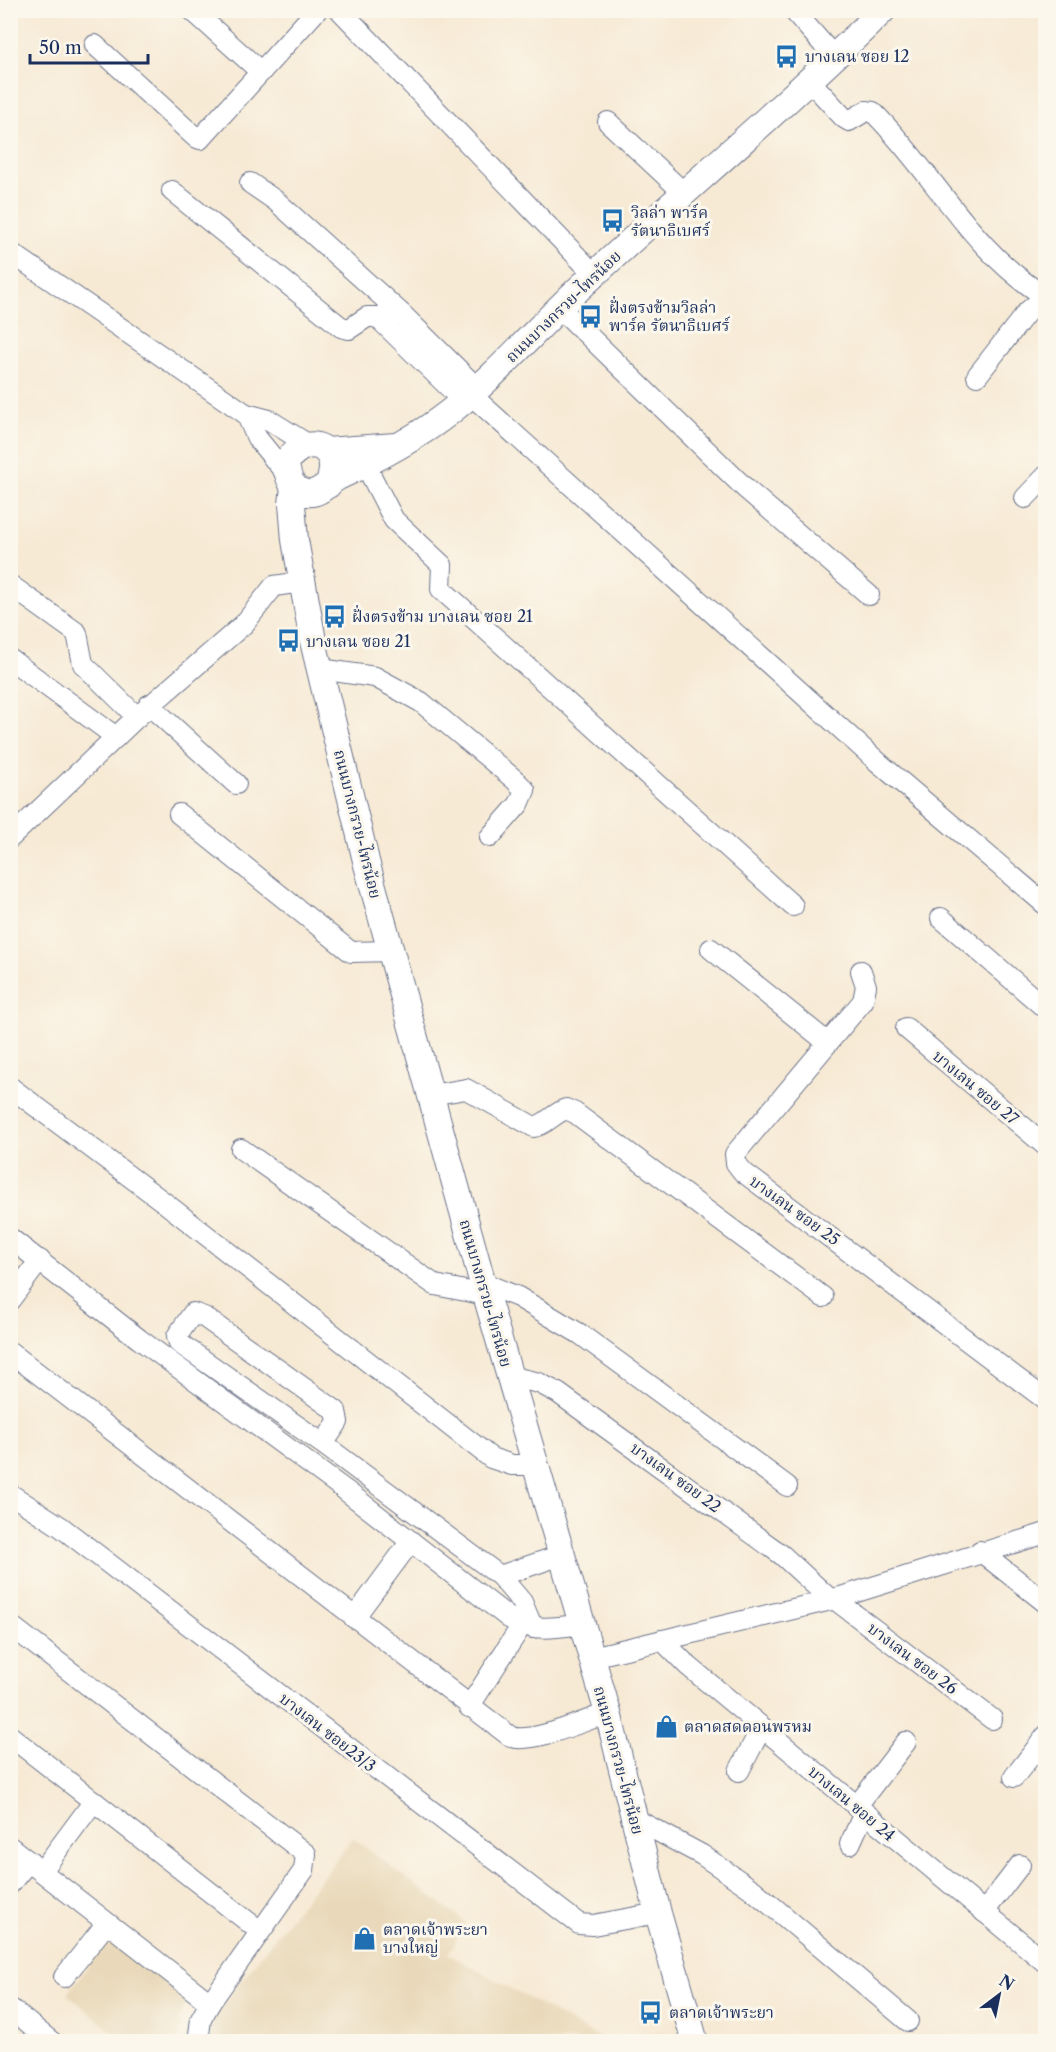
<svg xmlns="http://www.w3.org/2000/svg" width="1056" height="2052" font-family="'Libre Caslon Text','Noto Serif Thai',serif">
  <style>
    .built { fill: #e9d9ba }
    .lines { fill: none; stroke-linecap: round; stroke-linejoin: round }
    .minor-casing { stroke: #687088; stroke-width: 22 }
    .major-casing { stroke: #687088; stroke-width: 28 }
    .minor { stroke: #fff; stroke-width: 20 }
    .major { stroke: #fff; stroke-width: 26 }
    .labels { text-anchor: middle; stroke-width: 6; stroke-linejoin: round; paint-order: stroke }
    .poi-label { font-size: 16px; fill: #1b2f5e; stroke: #fbf7ec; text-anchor: start }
    .street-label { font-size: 16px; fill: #1b2f5e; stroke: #fbf7ec }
  </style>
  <rect width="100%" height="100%" fill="#fbf7ec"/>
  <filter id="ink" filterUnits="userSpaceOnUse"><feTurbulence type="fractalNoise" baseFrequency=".0167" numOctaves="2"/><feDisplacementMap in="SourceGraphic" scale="12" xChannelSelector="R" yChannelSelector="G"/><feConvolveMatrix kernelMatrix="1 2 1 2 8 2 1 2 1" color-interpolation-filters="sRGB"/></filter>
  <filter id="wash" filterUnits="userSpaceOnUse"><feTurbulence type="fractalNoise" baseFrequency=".008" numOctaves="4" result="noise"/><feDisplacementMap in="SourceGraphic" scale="24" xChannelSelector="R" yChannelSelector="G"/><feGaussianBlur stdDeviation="1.35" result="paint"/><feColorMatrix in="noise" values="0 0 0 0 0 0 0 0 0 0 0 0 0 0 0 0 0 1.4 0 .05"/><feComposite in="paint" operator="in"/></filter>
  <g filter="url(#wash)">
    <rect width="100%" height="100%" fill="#f7ead5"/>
    <g class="built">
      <path d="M353,1838L466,1923L448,1954L605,2041L209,2042L212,2018Z"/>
      <path d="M110,1938L187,2000L179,2018L180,2041H124L67,1994Z"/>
      <path d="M661,2032L663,2041H628Z"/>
    </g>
  </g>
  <g filter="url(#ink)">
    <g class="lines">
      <defs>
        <g id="minor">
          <path d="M192,10L261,72"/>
          <path d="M340,10L594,274"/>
          <path d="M793,10L835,58"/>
          <path d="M95,45L195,137L200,139L317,10"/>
          <path d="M810,81L844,118L849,121L866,111L873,112C934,173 971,251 1046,297"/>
          <path d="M608,122L684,193"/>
          <path d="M250,183L276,201L404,316L477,388"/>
          <path d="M172,191L341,327L349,329L367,317H377L463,401"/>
          <path d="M10,252L246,414L269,420L309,445"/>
          <path d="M560,308L746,489L869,595"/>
          <path d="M977,376L1027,312L1045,297"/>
          <path d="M470,394L879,763L1046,905"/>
          <path d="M246,414L257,438L287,475"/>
          <path d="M366,466L394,520L442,565L441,589L793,906"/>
          <path d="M1025,498L1046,476"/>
          <path d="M10,585L77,633L83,664L137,717"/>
          <path d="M10,659L116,737"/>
          <path d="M320,669L375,677L421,702L514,779L525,790L519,804L490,837"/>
          <path d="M149,705L236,784"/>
          <path d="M179,814L351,952L391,951"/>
          <path d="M10,838L137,717L244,624L274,586L302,582"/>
          <path d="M941,918L1046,1009"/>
          <path d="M711,949L828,1043"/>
          <path d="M861,971L866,986L863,1001L735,1154L736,1163L743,1172L1046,1400"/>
          <path d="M906,1028L1046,1146"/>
          <path d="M10,1087L165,1203L491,1458L512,1465H535"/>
          <path d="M431,1095L466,1089L534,1127C546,1125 554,1113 566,1109L575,1113L823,1297"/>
          <path d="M241,1149L435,1285L486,1295"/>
          <path d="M10,1238L139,1339L345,1490L509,1618C533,1632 555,1628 581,1624"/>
          <path d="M483,1283L518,1297L580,1334L787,1486"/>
          <path d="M10,1300L40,1260"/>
          <path d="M10,1352L511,1737C533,1744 585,1720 608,1713"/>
          <path d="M509,1376L539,1383L558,1393L782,1555L831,1600"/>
          <path d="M323,1444L338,1422L336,1411L204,1317L193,1313L177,1336L179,1343L323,1444L500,1576L522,1602L533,1628"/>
          <path d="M10,1494L61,1527L579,1924L593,1925L658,1913"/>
          <path d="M980,1551L1046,1603"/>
          <path d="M500,1576L561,1555"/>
          <path d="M833,1598L992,1719"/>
          <path d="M354,1618L411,1541"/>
          <path d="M10,1625L306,1854L304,1870L210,2003L201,2019L198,2042"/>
          <path d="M662,1640L687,1665L1046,1963"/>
          <path d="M592,1657L831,1600L1046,1533"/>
          <path d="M469,1707L522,1625"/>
          <path d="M10,1736L260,1931"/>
          <path d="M739,1771L762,1727"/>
          <path d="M1014,1777L1046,1736"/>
          <path d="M856,1807L906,1742"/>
          <path d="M635,1819L702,1855L753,1890L908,2021"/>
          <path d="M850,1844L864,1813"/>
          <path d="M10,1847L210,2003"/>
          <path d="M42,1871L94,1801"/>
          <path d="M10,1884L29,1861"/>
          <path d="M984,1912L1020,1865"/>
          <path d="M64,1977L106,1924"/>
          <path d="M10,2008L52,2042"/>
        </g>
        <g id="major">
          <path d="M326,451L396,446"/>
          <path d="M328,485C344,449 309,429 286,462C287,475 291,491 307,493C320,495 328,482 338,477C377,459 417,438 451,411C500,373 540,324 585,283C684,191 787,105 883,10"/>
          <path d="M294,487L292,504L295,540L313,641L367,865L486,1295L608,1713L658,1913L695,2042"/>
        </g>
      </defs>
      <use href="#minor" class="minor-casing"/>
      <use href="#major" class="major-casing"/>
      <use href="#minor" class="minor"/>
      <use href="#major" class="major"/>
    </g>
  </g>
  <defs>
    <symbol id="bus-bare" viewBox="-9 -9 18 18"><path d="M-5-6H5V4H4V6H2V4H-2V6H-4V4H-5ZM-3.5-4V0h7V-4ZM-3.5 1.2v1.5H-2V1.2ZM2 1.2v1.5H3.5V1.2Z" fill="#1f6fb2" stroke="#fbf7ec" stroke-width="2.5" paint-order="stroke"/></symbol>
    <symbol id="shop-bare" viewBox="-9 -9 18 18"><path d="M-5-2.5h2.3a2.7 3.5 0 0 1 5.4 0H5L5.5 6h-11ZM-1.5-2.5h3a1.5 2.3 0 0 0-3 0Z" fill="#1f6fb2" stroke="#fbf7ec" stroke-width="2.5" paint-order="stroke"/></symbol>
  </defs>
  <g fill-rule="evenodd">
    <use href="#bus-bare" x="770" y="40" width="33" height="33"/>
    <use href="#bus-bare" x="596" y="204" width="33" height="33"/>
    <use href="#bus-bare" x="574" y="300" width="33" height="33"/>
    <use href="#bus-bare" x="318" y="600" width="33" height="33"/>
    <use href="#bus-bare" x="272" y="624" width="33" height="33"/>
    <use href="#shop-bare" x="650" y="1710" width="33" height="33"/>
    <use href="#shop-bare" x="348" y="1922" width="33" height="33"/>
    <use href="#bus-bare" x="634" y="1996" width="33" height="33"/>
  </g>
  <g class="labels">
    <g class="poi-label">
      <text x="805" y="62">บางเลน ซอย 12</text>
      <text x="631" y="218">วิลล่า พาร์ค<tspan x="631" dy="18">รัตนาธิเบศร์</tspan></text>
      <text x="609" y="313">ฝั่งตรงข้ามวิลล่า<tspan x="609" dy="18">พาร์ค รัตนาธิเบศร์</tspan></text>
      <text x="352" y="622">ฝั่งตรงข้าม บางเลน ซอย 21</text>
      <text x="306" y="647">บางเลน ซอย 21</text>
      <text x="684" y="1732">ตลาดสดดอนพรหม</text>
      <text x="383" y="1935">ตลาดเจ้าพระยา<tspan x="383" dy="18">บางใหญ่</tspan></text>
      <text x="669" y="2018">ตลาดเจ้าพระยา</text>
    </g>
    <g class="street-label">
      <text transform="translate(563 306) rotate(-44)" y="6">ถนนบางกรวย-ไทรน้อย</text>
      <text transform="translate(358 824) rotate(76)" y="6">ถนนบางกรวย-ไทรน้อย</text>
      <text transform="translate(976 1087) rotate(40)" y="6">บางเลน ซอย 27</text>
      <text transform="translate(795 1210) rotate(36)" y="6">บางเลน ซอย 25</text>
      <text transform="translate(486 1293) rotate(74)" y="6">ถนนบางกรวย-ไทรน้อย</text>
      <text transform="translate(676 1477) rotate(36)" y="6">บางเลน ซอย 22</text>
      <text transform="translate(913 1658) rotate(37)" y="6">บางเลน ซอย 26</text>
      <text transform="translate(328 1732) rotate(38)" y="6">บางเลน ซอย23/3</text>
      <text transform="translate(619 1760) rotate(75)" y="6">ถนนบางกรวย-ไทรน้อย</text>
      <text transform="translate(852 1803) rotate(40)" y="6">บางเลน ซอย 24</text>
    </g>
  </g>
  <rect width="1056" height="2052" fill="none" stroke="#fbf7ec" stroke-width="36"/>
  <g transform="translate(999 1995) rotate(32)" stroke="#fbf7ec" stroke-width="4.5" paint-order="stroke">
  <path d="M0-4.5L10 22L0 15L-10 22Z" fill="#1b2f5e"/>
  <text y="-9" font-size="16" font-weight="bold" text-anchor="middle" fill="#1b2f5e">N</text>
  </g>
  <path d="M30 54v9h118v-9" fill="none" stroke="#1b2f5e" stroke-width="3"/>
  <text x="39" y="54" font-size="18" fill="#1b2f5e" stroke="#fbf7ec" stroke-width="4.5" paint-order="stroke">50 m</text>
</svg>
